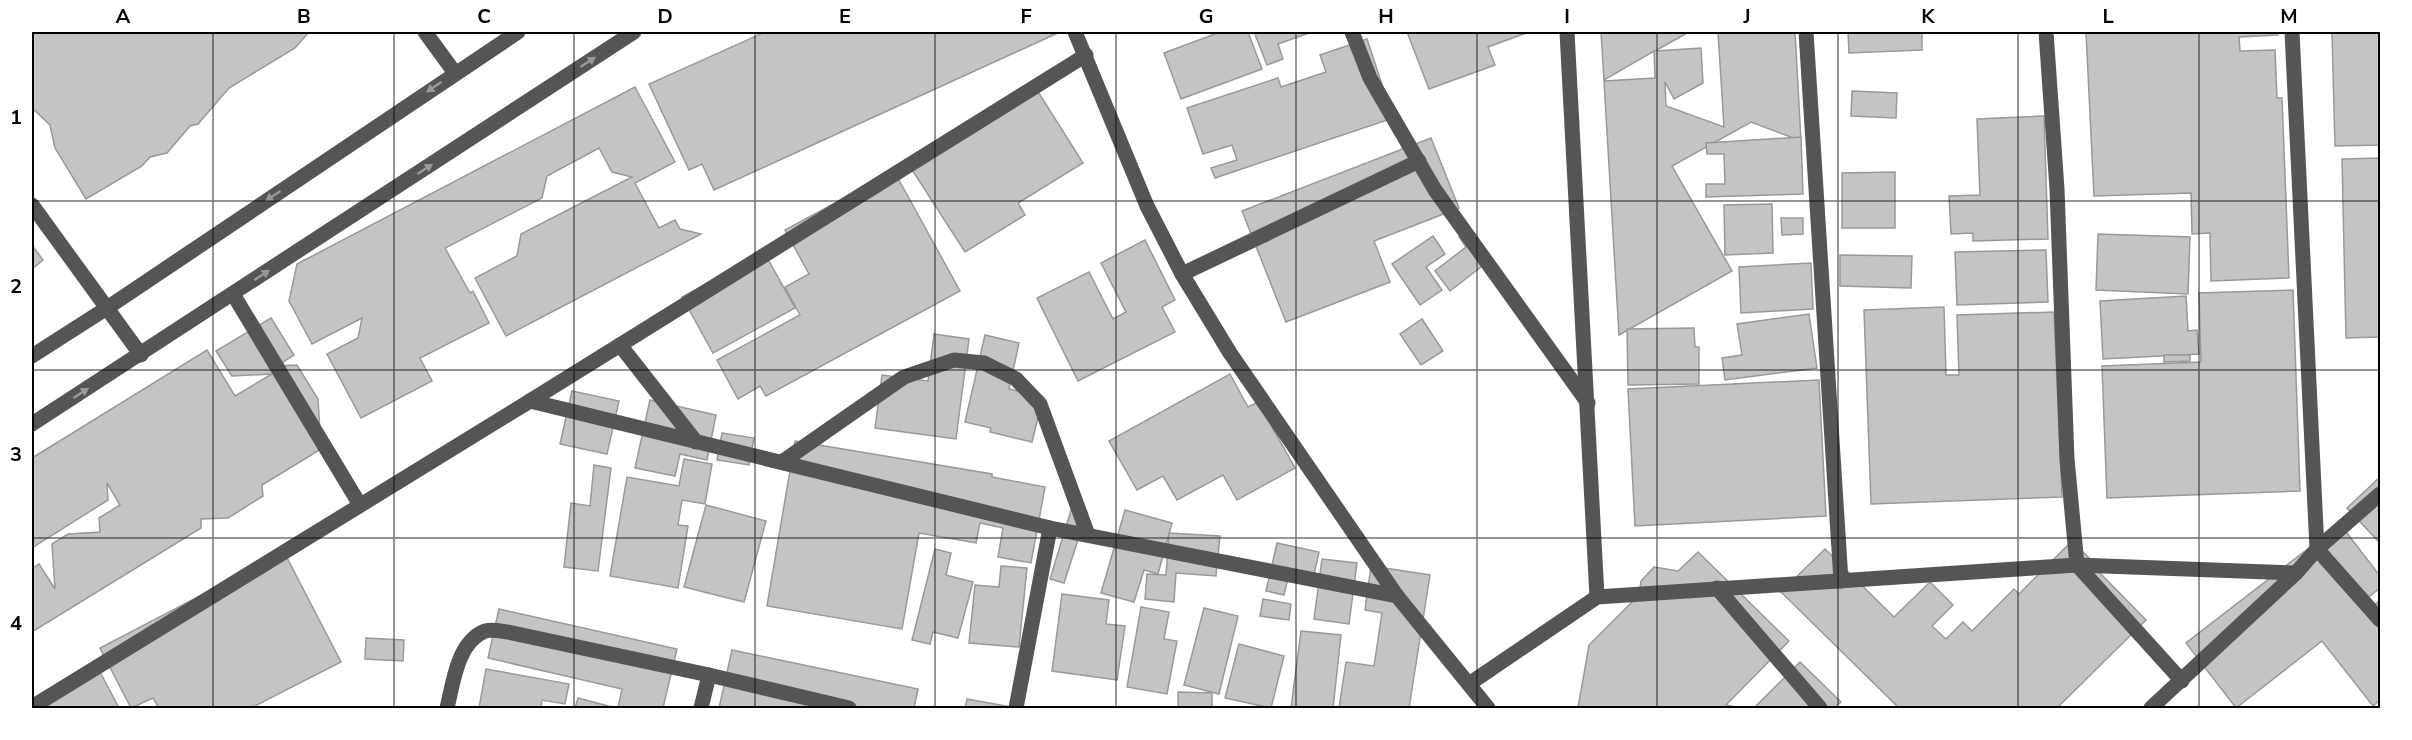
<svg xmlns="http://www.w3.org/2000/svg" width="2412" height="740" font-family="'Nunito Sans',sans-serif">
  <style>
    .building { fill: #c4c4c4; stroke: #999; stroke-width: 1.5 }
    .lines { fill: none; stroke-linecap: round; stroke-linejoin: round }
    .minor { stroke: #555; stroke-width: 15 }
    .oneway { fill: #999 }
    .grid { fill: none; stroke: #000; stroke-width: 1.5; stroke-opacity: 0.55 }
    .neatline { fill: none; stroke: #000; stroke-width: 2 }
    .grid-label { font-size: 20px; text-anchor: middle; font-weight: bold; fill: #000 }
  </style>
  <rect width="100%" height="100%" fill="#fff"/>
  <g class="building">
    <path d="M32,32H309L295,48L229,88L198,124L190,126L167,153L150,157L142,166L86,199L55,148L50,125L32,108Z"/>
    <path d="M765,32H1060L714,190L702,164L689,170L649,84Z"/>
    <path d="M1220,32H1248L1262,69L1181,99L1164,53Z"/>
    <path d="M1254,32H1312L1278,44L1283,59L1267,65Z"/>
    <path d="M1407,32H1529L1488,47L1495,65L1429,89Z"/>
    <path d="M1601,32H1689L1655,51L1701,48L1703,83L1674,99L1665,82L1666,106L1724,127L1718,32H1795L1801,141L1751,122L1672,166L1732,271L1619,335L1604,81L1655,78L1654,51L1604,80Z"/>
    <path d="M1848,32H1922V50L1849,53Z"/>
    <path d="M2086,32H2278V35L2239,37L2240,51L2275,50L2277,98H2282L2289,278L2211,281L2210,233L2192,234L2191,193L2094,196Z"/>
    <path d="M2332,32H2380V145L2335,146Z"/>
    <path d="M1367,39L1393,118L1215,178L1211,168L1237,160L1232,145L1203,154L1187,108L1278,78L1281,87L1326,72L1320,55Z"/>
    <path d="M635,87L675,162L635,183L659,228L675,220L680,229L701,234L506,336L475,278L517,256L521,234L632,177L612,172L599,148L547,176L542,198L445,248L470,293L473,291L489,323L420,358L432,381L361,418L327,354L358,338L362,318L312,344L289,301L297,264Z"/>
    <path d="M1035,87L1083,163L1018,203L1025,215L965,252L909,165Z"/>
    <path d="M1852,91L1897,93L1896,118L1851,116Z"/>
    <path d="M2044,116L2048,239L1973,241V233L1951,234L1949,196L1980,195L1977,119Z"/>
    <path d="M1801,137L1803,194L1706,197V184H1725L1724,154H1707L1706,143Z"/>
    <path d="M1431,138L1459,208L1374,241L1390,282L1286,322L1242,211Z"/>
    <path d="M2380,158V337L2346,338L2342,159Z"/>
    <path d="M894,171L960,291L766,396L760,386L738,399L717,360L800,315L785,287L809,274L785,230Z"/>
    <path d="M1895,172V228H1842V173Z"/>
    <path d="M1772,204L1773,253L1725,255L1724,205Z"/>
    <path d="M1781,218H1803V234L1782,235Z"/>
    <path d="M1463,234L1486,263L1450,291L1435,271L1466,247L1459,237Z"/>
    <path d="M2098,234L2190,237L2188,294L2096,290Z"/>
    <path d="M1433,236L1445,254L1426,267L1442,290L1420,305L1392,264Z"/>
    <path d="M1145,240L1175,300L1162,307L1175,332L1078,381L1037,298L1089,272L1113,319L1126,312L1101,263Z"/>
    <path d="M32,245L43,260L32,269Z"/>
    <path d="M2046,250L2048,302L1957,305L1955,252Z"/>
    <path d="M764,252L795,308L713,353L682,297Z"/>
    <path d="M1840,255L1912,256L1911,288L1840,286Z"/>
    <path d="M1811,263L1813,309L1741,313L1739,267Z"/>
    <path d="M2293,290L2300,491L2107,498L2102,366L2201,362L2199,293Z"/>
    <path d="M2186,296L2188,331L2197,330L2199,354L2103,359L2100,301Z"/>
    <path d="M1944,307L1946,375H1959L1957,315L2054,312L2062,497L1871,504L1864,310Z"/>
    <path d="M1809,314L1817,368L1725,380L1722,358L1742,355L1737,324Z"/>
    <path d="M271,318L294,355L277,366L297,365L318,399L321,449L262,485L263,496L228,518L201,519V528L32,632V569L39,564L55,589L52,544L68,534L100,532L99,518L120,505L107,483L108,500L32,548V458L207,350L235,396L272,374L232,376L216,351Z"/>
    <path d="M1422,319L1443,351L1421,365L1400,334Z"/>
    <path d="M1694,328L1695,347H1699V384L1628,385L1627,329Z"/>
    <path d="M934,334L969,339L956,439L875,428L882,375L928,381Z"/>
    <path d="M985,335L1019,343L1009,389L1043,397L1032,442L990,432L991,428L965,422Z"/>
    <path d="M2164,355H2190V361L2164,362Z"/>
    <path d="M1230,374L1248,407L1258,402L1295,468L1237,500L1223,475L1177,500L1163,476L1137,490L1109,441Z"/>
    <path d="M1819,380L1826,516L1635,526L1628,389Z"/>
    <path d="M572,391L619,401L607,454L560,444Z"/>
    <path d="M650,400L716,415L707,460L680,454L675,476L635,468Z"/>
    <path d="M722,433L754,438L749,465L717,460Z"/>
    <path d="M795,441L992,474V477L1045,487L1031,563L998,557L1003,528L980,523L976,543L919,533L902,629L767,606Z"/>
    <path d="M684,459L712,464L705,504L682,500L678,525L688,526L678,588L610,576L627,477L679,486Z"/>
    <path d="M594,465L611,468L598,571L564,567L571,503L590,506Z"/>
    <path d="M2380,477V543L2347,508Z"/>
    <path d="M706,505L766,521L744,602L684,587Z"/>
    <path d="M1072,507L1087,512L1064,583L1050,579Z"/>
    <path d="M1125,510L1172,523L1158,574L1144,570L1134,602L1101,593Z"/>
    <path d="M2340,524L2380,576V588L2365,600L2371,608L2380,600V700L2373,706L2322,641L2236,708L2186,643Z"/>
    <path d="M1169,533L1220,536L1216,576L1176,573L1174,602L1145,599L1147,574L1166,575Z"/>
    <path d="M2072,541L2098,567L2096,569L2146,620L2057,708H1899L1781,592L1825,549L1894,617L1930,582L1953,605L1932,626L1946,639L1963,622L1972,631L2014,589L2019,594Z"/>
    <path d="M1277,543L1319,552L1313,579L1289,574L1284,595L1266,591Z"/>
    <path d="M935,549L951,553L946,575L973,582L958,638L933,632L930,644L912,640Z"/>
    <path d="M284,552L341,662L251,708H159L153,698L131,708L100,648Z"/>
    <path d="M1698,552L1789,641L1726,705L1740,708H1578L1589,645L1639,595L1641,581L1654,567L1678,571Z"/>
    <path d="M1322,559L1357,563L1349,624L1314,619Z"/>
    <path d="M1001,566L1027,568L1019,647L969,643L975,585L999,587Z"/>
    <path d="M1371,566L1430,575L1409,708H1339L1346,662L1374,666L1382,613L1365,610Z"/>
    <path d="M1062,594L1109,600L1106,624L1125,626L1117,680L1052,671Z"/>
    <path d="M1263,599L1291,604L1289,620L1260,616Z"/>
    <path d="M1141,607L1169,612L1164,639L1177,641L1167,694L1127,687Z"/>
    <path d="M1204,608L1238,616L1219,694L1184,685Z"/>
    <path d="M499,609L677,649L663,708H618L622,689L488,658Z"/>
    <path d="M1301,631L1341,635L1333,708H1291Z"/>
    <path d="M366,638L404,640L403,661L365,659Z"/>
    <path d="M1239,644L1284,656L1271,708L1225,698Z"/>
    <path d="M732,650L918,689L914,708H719Z"/>
    <path d="M1800,662L1841,702L1834,708H1754Z"/>
    <path d="M486,669L569,684L565,704L542,700L541,708H479Z"/>
    <path d="M99,670L119,708H36Z"/>
    <path d="M1178,692L1212,693V708H1178Z"/>
    <path d="M578,698L612,707L611,708H575Z"/>
    <path d="M967,699L1017,708H965Z"/>
  </g>
  <g class="lines">
    <g class="minor">
      <path d="M425,32L455,73"/>
      <path d="M1075,32L1147,206L1182,274L1230,353L1397,596L1488,708"/>
      <path d="M1352,32L1370,78L1435,190L1588,403"/>
      <path d="M1567,32L1597,597"/>
      <path d="M1806,32L1841,581"/>
      <path d="M2046,32L2057,189L2067,459L2077,565L2182,681"/>
      <path d="M2292,32L2317,549L2380,620"/>
      <path d="M32,205L141,355"/>
      <path d="M1182,274L1419,161"/>
      <path d="M233,294L360,505"/>
      <path d="M620,345L696,442"/>
      <path d="M32,356L107,308L518,32"/>
      <path d="M530,401L1050,528L1397,596"/>
      <path d="M32,424L634,32"/>
      <path d="M782,462L904,377L954,360L984,363L1016,379L1040,404L1088,535"/>
      <path d="M1717,588L1820,708"/>
      <path d="M1469,684L1597,597L2077,565L2296,573"/>
      <path d="M32,707L530,401L1086,55"/>
      <path d="M447,708C453,684 457,642 485,631C491,629 501,631 508,632L709,675L849,708"/>
      <path d="M701,708L709,675"/>
      <path d="M1016,708L1050,528"/>
      <path d="M2151,708L2296,573L2317,549L2380,494"/>
    </g>
  </g>
  <defs><path id="oneway-solid" d="M-6-.8H1V-3.2L6.5 0L1 3.2V.8H-6Z" transform="scale(1.5)"/></defs>
  <g class="oneway">
    <use href="#oneway-solid" transform="translate(588 62) rotate(-33)"/>
    <use href="#oneway-solid" transform="translate(434 87) rotate(146)"/>
    <use href="#oneway-solid" transform="translate(425 169) rotate(-33)"/>
    <use href="#oneway-solid" transform="translate(273 196) rotate(146)"/>
    <use href="#oneway-solid" transform="translate(262 275) rotate(-33)"/>
    <use href="#oneway-solid" transform="translate(81 393) rotate(-33)"/>
  </g>
  <path class="grid" d="M213,32V708M394,32V708M574,32V708M755,32V708M935,32V708M1116,32V708M1296,32V708M1477,32V708M1657,32V708M1838,32V708M2018,32V708M2199,32V708M32,201H2380M32,370H2380M32,538H2380"/>
  <rect width="2412" height="740" fill="none" stroke="#ffffff" stroke-width="66"/>
  <rect x="33" y="33" width="2346" height="674" class="neatline"/>
  <g class="grid-label">
    <text x="123" y="23">A</text>
    <text x="304" y="23">B</text>
    <text x="484" y="23">C</text>
    <text x="665" y="23">D</text>
    <text x="845" y="23">E</text>
    <text x="1026" y="23">F</text>
    <text x="1206" y="23">G</text>
    <text x="1386" y="23">H</text>
    <text x="1567" y="23">I</text>
    <text x="1747" y="23">J</text>
    <text x="1928" y="23">K</text>
    <text x="2108" y="23">L</text>
    <text x="2289" y="23">M</text>
    <text x="16" y="124">1</text>
    <text x="16" y="293">2</text>
    <text x="16" y="461">3</text>
    <text x="16" y="630">4</text>
  </g>
</svg>
